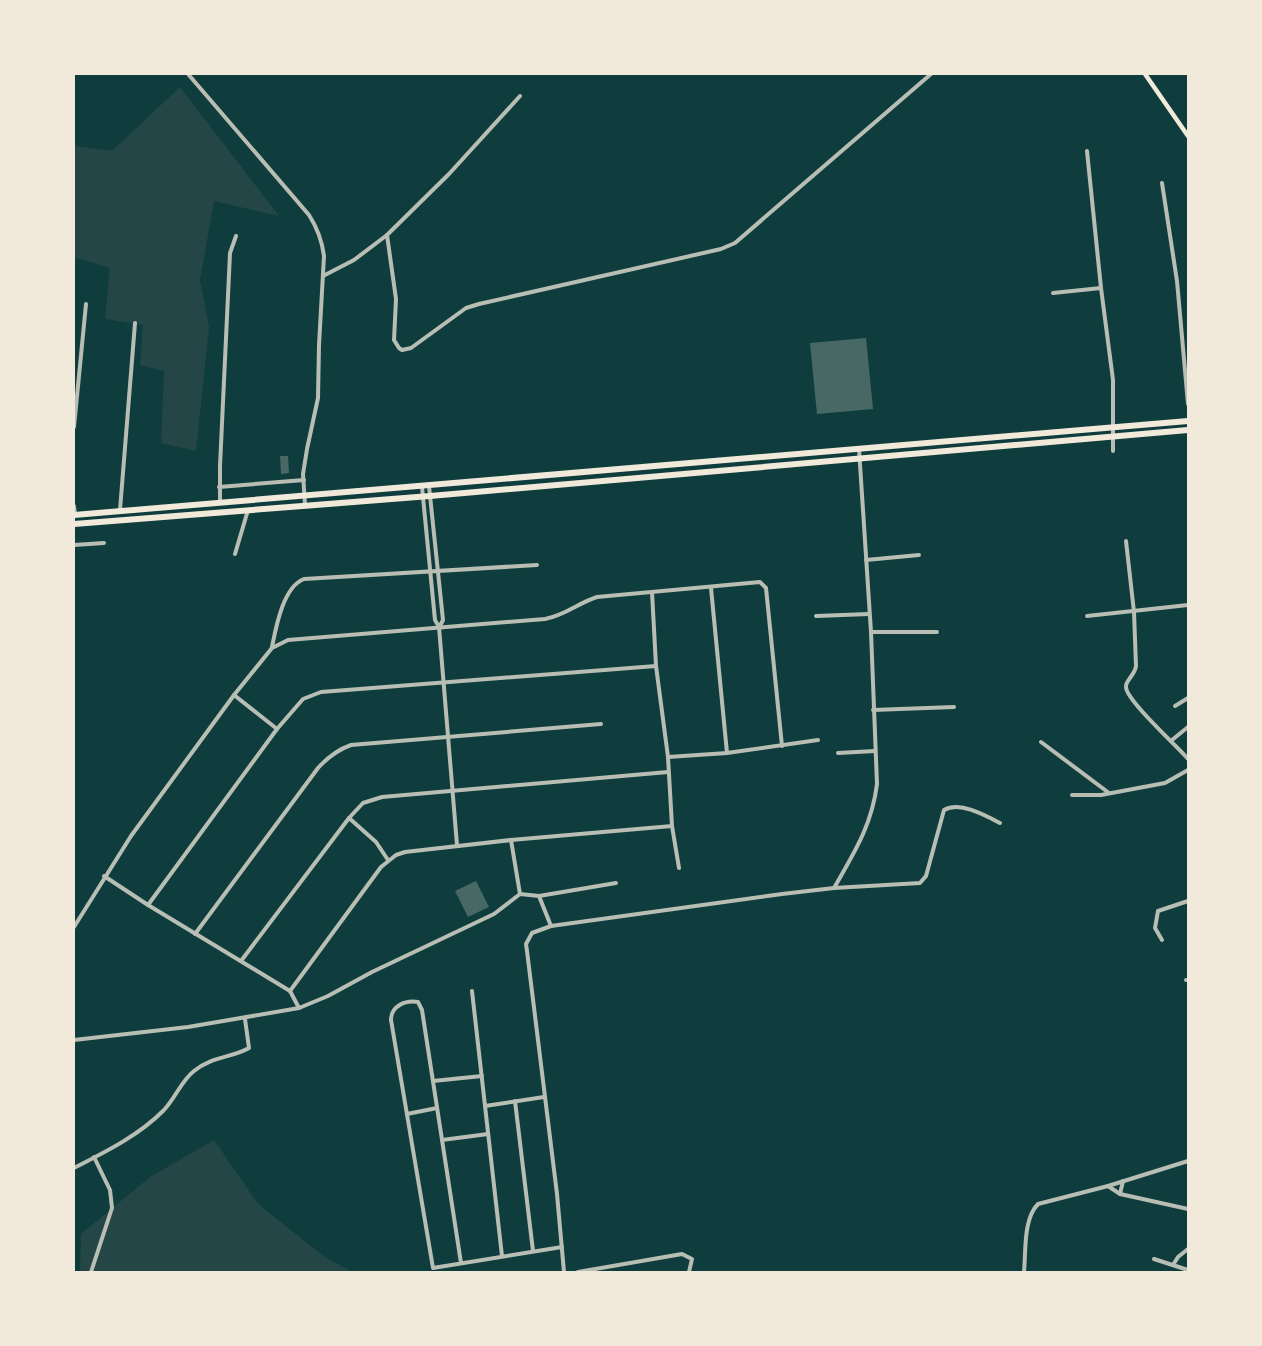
<svg xmlns="http://www.w3.org/2000/svg" width="1262" height="1346" font-family="Lato,sans-serif">
  <style>
    .green { fill: #244646 }
    .building { fill: #486865 }
    .lines { fill: none; stroke-linecap: round; stroke-linejoin: round }
    .minor { stroke: #b8beb3; stroke-width: 4 }
    .secondary { stroke: #f1e9da; stroke-width: 4.5 }
    .trunk { stroke: #f1e9da; stroke-width: 6 }
  </style>
  <rect width="100%" height="100%" fill="#0f3d3e"/>
  <g class="green">
    <path d="M180,87L279,216L214,201L200,280L209,327L196,451L161,443L164,371L140,365L143,325L105,319L110,268L74,257V146L112,151Z"/>
    <path d="M214,1140L258,1204L322,1255L352,1272H80L81,1234L150,1177Z"/>
  </g>
  <g class="building">
    <path d="M866,338L873,409L817,414L810,343Z"/>
    <path d="M280,456H288L289,473L281,474Z"/>
    <path d="M476,881L489,907L468,917L455,891Z"/>
  </g>
  <g class="lines">
    <g class="minor">
      <path d="M188,74L309,215C318,229 322,240 324,256L319,345L318,398L307,449L303,474L305,505"/>
      <path d="M520,96L449,174L387,235L396,299L394,340L399,348L402,350L411,348L466,308L479,304L721,249L735,243L931,74"/>
      <path d="M1087,151L1101,288L1113,380V451"/>
      <path d="M1162,183L1177,281L1188,404"/>
      <path d="M323,276L354,260L387,235"/>
      <path d="M1053,293L1101,288"/>
      <path d="M74,427L86,304"/>
      <path d="M429,486L443,620L440,626"/>
      <path d="M219,487L304,480"/>
      <path d="M422,487L435,620L439,627L457,845"/>
      <path d="M220,502V466L230,253L236,236"/>
      <path d="M74,506L75,514"/>
      <path d="M120,510L135,323"/>
      <path d="M1126,541L1134,612L1136,666C1135,675 1125,681 1126,687C1126,700 1177,746 1188,759"/>
      <path d="M74,545L104,543"/>
      <path d="M235,554L248,510"/>
      <path d="M866,560L919,555"/>
      <path d="M711,588L727,753"/>
      <path d="M652,592L656,666L668,757L672,826L679,868"/>
      <path d="M816,616L869,614"/>
      <path d="M1087,616L1188,605"/>
      <path d="M871,632H937"/>
      <path d="M272,647C276,627 283,587 304,579L537,565"/>
      <path d="M234,695L277,729"/>
      <path d="M1175,706L1188,698"/>
      <path d="M873,710L954,707"/>
      <path d="M1172,740L1188,727"/>
      <path d="M1041,742L1109,793"/>
      <path d="M838,753L875,751"/>
      <path d="M668,757L727,753L818,740"/>
      <path d="M1072,795H1101L1165,783L1188,770"/>
      <path d="M349,818L376,842L388,860"/>
      <path d="M511,840L520,894"/>
      <path d="M104,876L148,905L290,991L299,1008"/>
      <path d="M834,888C854,853 872,825 877,784L871,632L859,449"/>
      <path d="M539,896L616,883"/>
      <path d="M148,905L277,729L303,699L321,692L656,666"/>
      <path d="M74,927L131,836L234,695L272,648L288,640L545,619C566,615 578,603 597,597L760,582L766,588L782,746"/>
      <path d="M195,934L318,768C328,757 337,750 351,745L601,724"/>
      <path d="M1162,940L1155,928L1158,911L1188,901"/>
      <path d="M241,961L349,818L363,803L382,797L668,772"/>
      <path d="M1186,980H1188"/>
      <path d="M290,991L381,867L396,855L405,852L511,840L672,826"/>
      <path d="M472,991L502,1256"/>
      <path d="M74,1040L188,1027L299,1008L328,996L372,972L494,914L520,894L539,896L551,926"/>
      <path d="M433,1081L482,1076"/>
      <path d="M515,1101L533,1251"/>
      <path d="M485,1106L544,1097"/>
      <path d="M407,1114L437,1108"/>
      <path d="M442,1140L488,1134"/>
      <path d="M74,1168C105,1152 138,1136 163,1111C175,1099 181,1081 194,1071C212,1056 232,1058 249,1048L245,1019"/>
      <path d="M1108,1186L1120,1194L1188,1209"/>
      <path d="M1120,1194L1123,1181"/>
      <path d="M1154,1259L1188,1270"/>
      <path d="M461,1263L422,1010L418,1002C405,1000 391,1006 391,1020L433,1268C476,1261 519,1254 562,1247"/>
      <path d="M1173,1265L1178,1257L1188,1249"/>
      <path d="M91,1272L112,1208L110,1190L94,1157"/>
      <path d="M564,1272L557,1194L527,951L526,944L532,933L551,926L782,894L834,888L920,883L926,876L944,810C960,801 985,815 1000,823"/>
      <path d="M578,1272L682,1254L692,1259L689,1272"/>
      <path d="M1024,1272C1026,1252 1023,1219 1038,1204L1108,1186L1188,1161"/>
    </g>
    <path class="secondary" d="M1145,74L1188,136"/>
    <g class="trunk">
      <path d="M74,515L1188,421"/>
      <path d="M74,524L430,496L1188,430"/>
    </g>
  </g>
  <rect width="1262" height="1346" fill="none" stroke="#f1e9da" stroke-width="150"/>
</svg>
